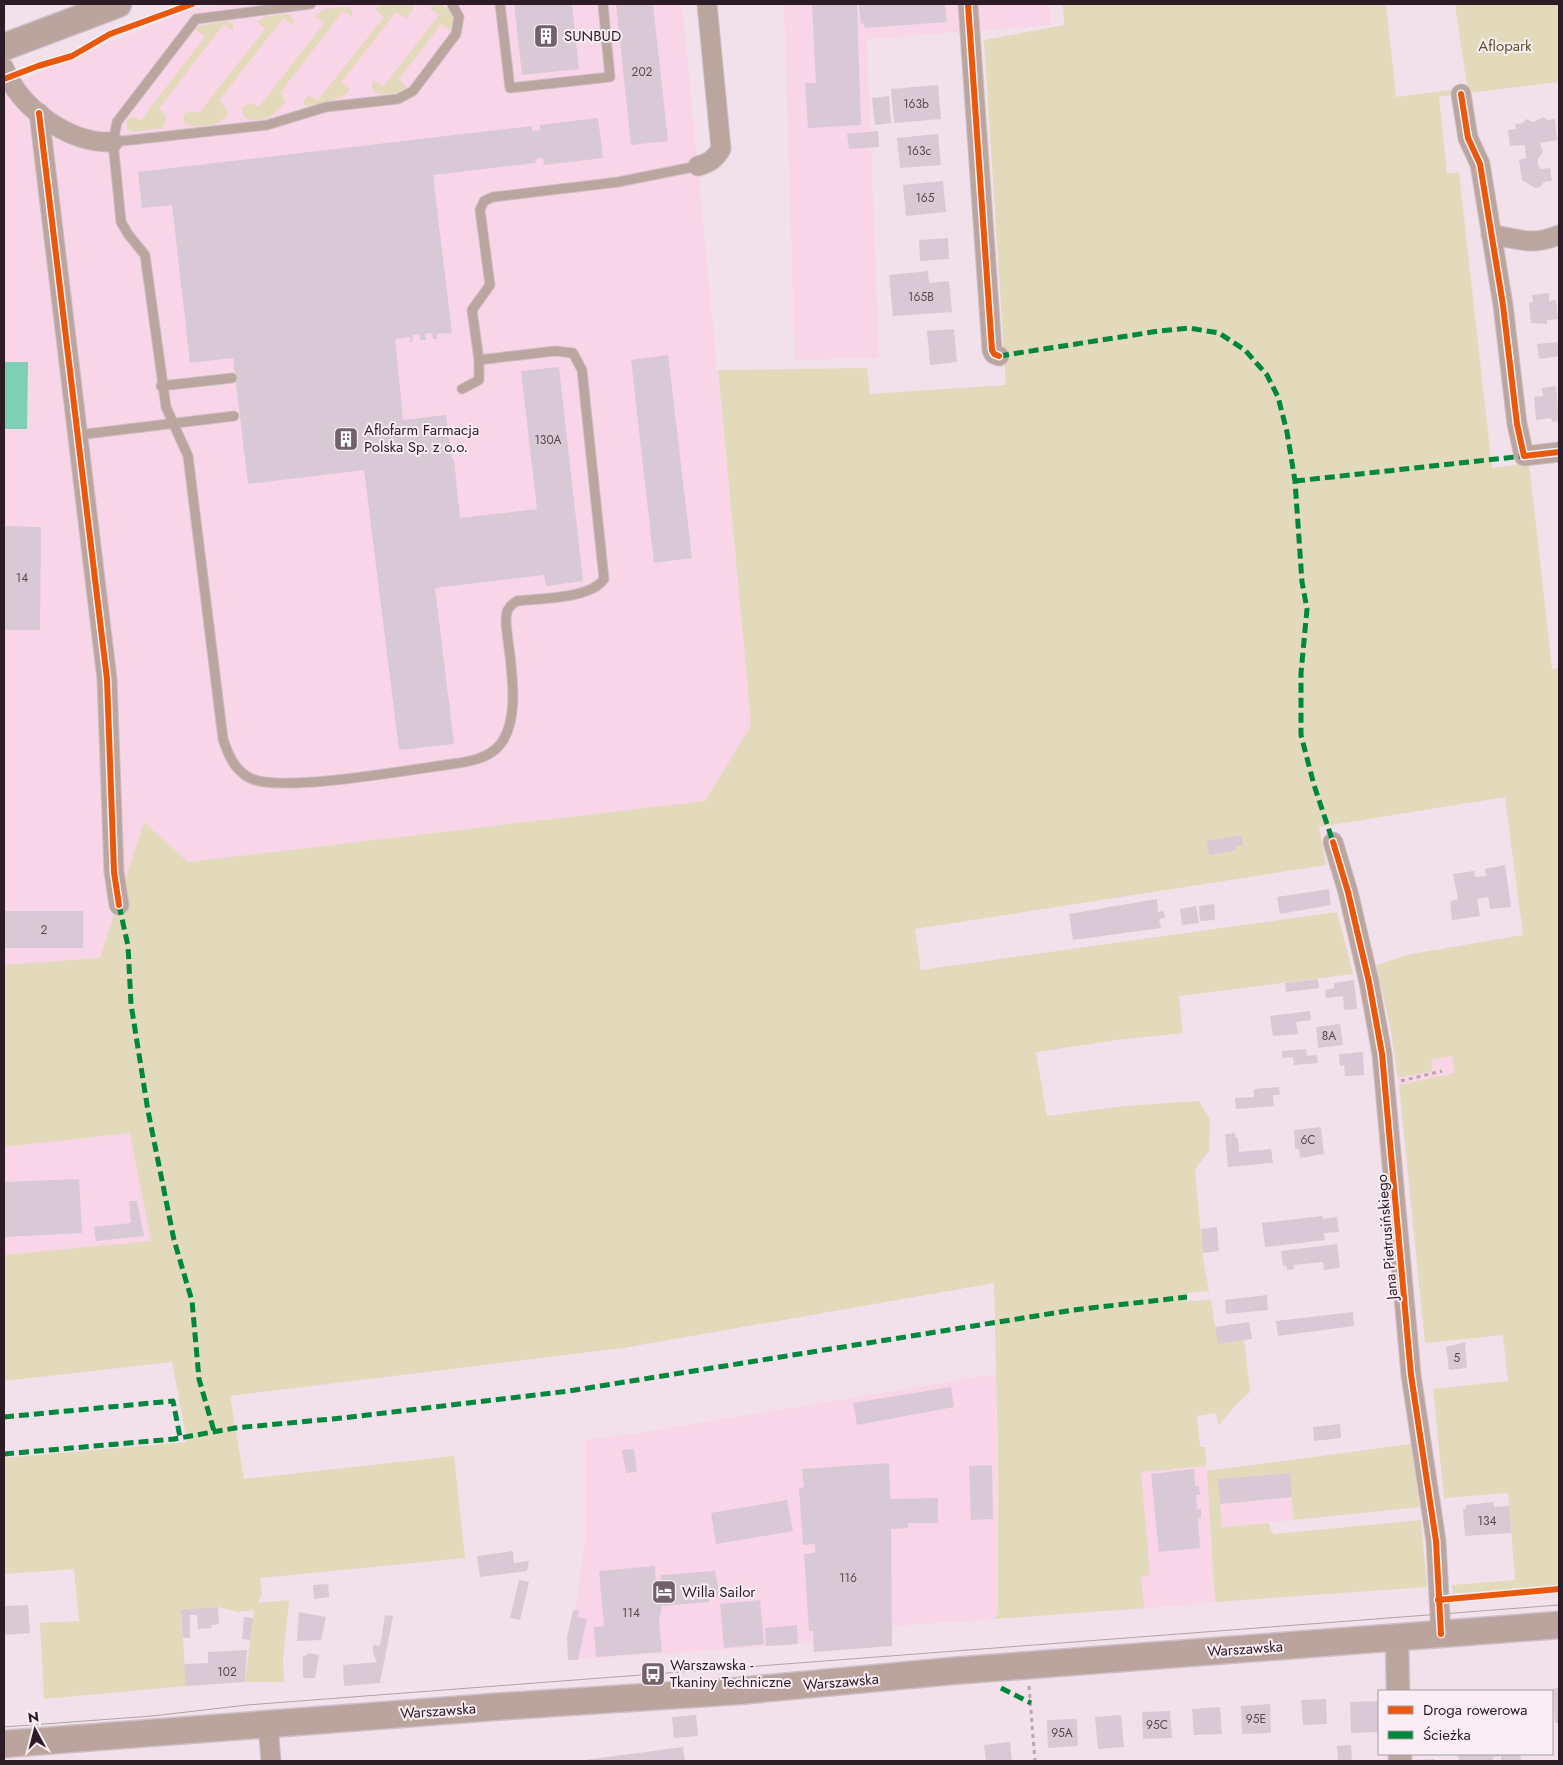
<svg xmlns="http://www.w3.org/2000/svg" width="1563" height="1765" font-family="Jost,sans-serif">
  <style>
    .built { fill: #f8d6e7 }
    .green { fill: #e3d9bb }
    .water { fill: #7dd0b3 }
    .building { fill: #d9c9d5 }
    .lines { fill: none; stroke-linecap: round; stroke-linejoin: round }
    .service-casing { stroke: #cdbfc7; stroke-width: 11 }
    .minor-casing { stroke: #cdbfc7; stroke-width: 21 }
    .tertiary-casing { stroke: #cdbfc7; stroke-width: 25 }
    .secondary-casing { stroke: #cdbfc7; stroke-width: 29 }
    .path { stroke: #b8a8a7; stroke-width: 3; stroke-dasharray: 4 4; stroke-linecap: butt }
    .service { stroke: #bba69f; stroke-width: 9 }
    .minor { stroke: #bba69f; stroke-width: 19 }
    .tertiary { stroke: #bba69f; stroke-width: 22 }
    .secondary { stroke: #bba49d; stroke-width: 26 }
    .tram { stroke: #b3a2a0; stroke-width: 1 }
    .quiet { stroke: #00873e; stroke-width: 5; stroke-dasharray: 10 5; stroke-linecap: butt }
    .cycleway-casing { stroke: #f8eef3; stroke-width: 9 }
    .cycleway { stroke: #e8590c; stroke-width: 6 }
    .labels { text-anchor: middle; stroke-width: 4; stroke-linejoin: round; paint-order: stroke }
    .number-label { font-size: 12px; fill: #594852 }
    .poi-label { font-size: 15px; fill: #2d1b25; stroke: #f8eef3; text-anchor: start }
    .park-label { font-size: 15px; fill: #585629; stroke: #f8eef3 }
    .street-label { font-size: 15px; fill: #2d1b25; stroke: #f8eef3 }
  </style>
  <rect width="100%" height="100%" fill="#f2e1ea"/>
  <g class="built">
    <path d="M228,4H682L751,721L749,729L705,801L188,862L144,822L100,958L4,965V87L190,9Z"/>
    <path d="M784,4H1050L1051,25L867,39L879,358L795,360Z"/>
    <path d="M1452,1056L1456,1074L1399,1085L1398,1078L1433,1071L1431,1060Z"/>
    <path d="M130,1133L151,1242L4,1255V1147Z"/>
    <path d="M996,1374L998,1614L994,1619L892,1626V1646L814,1652L813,1643L568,1660L586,1535V1440L639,1433Z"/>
    <path d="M1205,1447L1207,1471L1288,1460L1294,1520L1210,1528L1215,1602L1114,1611L1102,1460Z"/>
  </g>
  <g class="green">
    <path d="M382,4H414L415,6L406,19L396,12L341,82L350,90C341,99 317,107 304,105V100L308,96L318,100L384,17L375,9Z"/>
    <path d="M439,4C451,8 457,19 450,31L441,24L399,79L407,87C399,94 387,96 376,93L372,88L373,80L383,87L439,15L429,8Z"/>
    <path d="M1063,4H1386L1396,97L1450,90L1451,95L1439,97L1447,174L1459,172L1492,468L1529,463L1552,669L1559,668V1586L1453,1594L1452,1585L1515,1580L1508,1493L1444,1498L1433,1389L1508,1381L1503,1335L1425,1343L1399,1085L1455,1073L1452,1056L1431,1060L1433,1071L1398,1078L1390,1026L1376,965L1411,954L1523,935L1505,797L1319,827L1326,865L915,929L921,970L1337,912L1353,974L1179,996L1183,1033L1117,1040L1036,1052L1047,1116L1126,1106L1199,1101L1210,1120L1209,1150L1195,1170L1203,1258L1209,1291L1187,1293V1301L1211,1300L1218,1344L1244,1340L1250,1392L1234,1407L1218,1426L1216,1413L1197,1416L1200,1447H1205L1206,1466L1141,1472L1150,1575L1141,1576L1144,1608L994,1619L998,1613V1456L994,1283L623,1348L230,1396L244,1479L454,1456L465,1558L260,1578L262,1594L258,1603L289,1600L283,1660L284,1682H245L254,1610L239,1612L218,1607L181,1611L186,1686L44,1699L40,1623L79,1621L74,1569L4,1574V1458L187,1442L172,1362L4,1381V1255L151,1241L130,1133L4,1147V965L100,958L144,822L188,862L705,801L749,729L751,721L718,370L867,368L870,394L1006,385L984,40L1064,25Z"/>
    <path d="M1455,4H1559V82L1468,93Z"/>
    <path d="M347,7L351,9L353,17L343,11L280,93L286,101C277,114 263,125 245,118L242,111L243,107L250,103L259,107L324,23L315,16L324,9Z"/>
    <path d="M288,14L294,19L293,25L283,18L219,101L228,111C225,126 196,130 184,123V114L191,111L199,113L265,29L257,22L264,17Z"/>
    <path d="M226,21L233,24V31L224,24L159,108L167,117L163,128L133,132L127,130L126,121L132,117L141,120L205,37L196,29L199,26Z"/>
    <path d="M1411,1444L1420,1507L1294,1520L1289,1473L1218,1479L1222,1527L1269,1523L1271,1531L1275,1534L1421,1520L1427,1587L1215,1602L1207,1471Z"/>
  </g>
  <path class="water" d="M4,362H28L27,429H4Z"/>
  <g class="building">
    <path d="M514,4H572L579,69L522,75Z"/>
    <path d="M616,4H653L668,141L631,145Z"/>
    <path d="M812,4H857L861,125L808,128L805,83H816Z"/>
    <path d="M859,4H945L947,22L865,28L864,23L861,24Z"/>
    <path d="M938,85L941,119L894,123L891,89Z"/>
    <path d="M889,96L891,123L875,125L872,98Z"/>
    <path d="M1544,117L1547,120L1555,119L1557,140L1540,143L1543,152L1538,159V165L1541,169L1550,168L1552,181L1544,182L1540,187L1535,188L1522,180L1519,160L1526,158L1525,145L1510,146L1508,130L1516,129L1515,124L1523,123L1526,119L1533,122Z"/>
    <path d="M598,118L603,158L544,165L543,158L535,159L536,163L433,175L452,333L437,334V339H433L432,333L425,334L426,340H420L419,334L412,335L413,341L410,342V337L395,339L403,420L446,415L452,459H454L460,518L537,509L521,371L559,367L583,581L546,586L544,575L435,588L454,744L399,750L364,470L248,484L233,358L190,363L172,205L142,208L138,172L532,126V131L540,130V125Z"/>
    <path d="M878,131L879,147L849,149L847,134Z"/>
    <path d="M938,134L941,165L900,168L897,138Z"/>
    <path d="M943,181L946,212L906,216L903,185Z"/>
    <path d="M948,238L949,259L920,261L919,240Z"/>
    <path d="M928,271L929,283L949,281L952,312L893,316L889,275Z"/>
    <path d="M1549,293V301L1556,300L1558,319L1547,320V324L1531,323L1529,303L1533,302L1532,295Z"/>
    <path d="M954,329L957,362L930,365L927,331Z"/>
    <path d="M1559,342V356L1539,359L1537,344Z"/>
    <path d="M668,355L692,558L654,563L631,360Z"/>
    <path d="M1556,386L1559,421L1552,422L1551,418L1536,420L1534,397L1543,396L1542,388Z"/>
    <path d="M4,526L41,527L40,630H4Z"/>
    <path d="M1241,835L1243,845L1235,846L1236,850L1209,855L1207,841Z"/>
    <path d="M1505,865L1511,907L1490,909L1488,897L1477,899L1480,916L1452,920L1450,901L1458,899L1453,874L1474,871L1475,877L1486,876L1485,869Z"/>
    <path d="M1329,889L1331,905L1280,914L1277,897Z"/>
    <path d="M1157,899L1158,912L1164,911L1165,918L1159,919L1161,928L1073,940L1069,914Z"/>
    <path d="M1214,904L1215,920L1200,921L1199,906Z"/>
    <path d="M1196,906L1199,923L1182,925L1180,909Z"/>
    <rect x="4" y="911" width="79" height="37"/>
    <path d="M1318,979L1319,988L1286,992L1285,983Z"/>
    <path d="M1354,980L1357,1009L1344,1010L1343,996L1326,998L1325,990L1334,988V983Z"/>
    <path d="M1310,1011L1311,1020L1296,1022L1298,1034L1273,1036L1270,1016Z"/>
    <path d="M1340,1024L1343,1045L1318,1048L1316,1027Z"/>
    <path d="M1306,1049L1307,1056L1317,1055L1318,1063L1294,1065L1293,1057L1282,1058V1051Z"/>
    <path d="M1363,1052L1364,1075L1345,1076L1344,1065L1340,1066L1339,1054Z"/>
    <path d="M1279,1087L1280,1095H1273L1274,1106L1236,1109L1235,1098L1254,1097V1089Z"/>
    <path d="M1321,1127L1324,1154L1300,1158L1299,1149H1295L1294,1130Z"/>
    <path d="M1235,1133L1236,1138H1238L1239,1152L1271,1149L1273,1163L1228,1167L1225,1134Z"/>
    <path d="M79,1179L82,1233L4,1237V1182Z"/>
    <path d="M129,1201H137L144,1236L96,1241L94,1227L131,1223Z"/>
    <path d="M1322,1216L1323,1219L1337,1217L1339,1232L1324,1233L1325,1240L1265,1247L1262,1223Z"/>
    <path d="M1217,1227L1219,1251L1203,1253L1201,1229Z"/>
    <path d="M1337,1244L1340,1268L1324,1270L1323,1262L1293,1265L1294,1269L1287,1270L1286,1265L1283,1266L1281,1251Z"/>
    <path d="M1267,1295L1268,1310L1226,1314L1225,1300Z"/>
    <path d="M1353,1312L1354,1326L1278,1336L1276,1321Z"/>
    <path d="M1249,1322L1252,1339L1218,1344L1215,1327Z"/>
    <path d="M1465,1342L1467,1368L1449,1370L1446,1347Z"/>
    <path d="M951,1387L954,1407L857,1425L853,1403Z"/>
    <path d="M1340,1424L1341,1438L1314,1441L1313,1427Z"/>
    <path d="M634,1449L637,1472L626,1473L622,1450Z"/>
    <path d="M889,1463L890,1499L938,1498V1523H908V1528L891,1529L892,1646L814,1652L813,1631H809L804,1554L815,1553V1544L803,1545L799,1488L804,1487L802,1469Z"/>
    <path d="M992,1465L993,1519L971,1520L969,1466Z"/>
    <path d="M1194,1469L1195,1486H1199L1200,1495H1196L1197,1509H1201V1518L1198,1519L1200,1548L1159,1552L1151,1474Z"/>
    <path d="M1290,1473L1292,1497L1220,1504L1218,1479Z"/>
    <path d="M787,1500L793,1531L716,1544L711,1513Z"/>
    <path d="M1494,1502V1507L1509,1506L1511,1533L1465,1536L1463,1509H1466V1505Z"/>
    <path d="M513,1551L514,1563L529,1561L527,1571L480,1577L477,1556Z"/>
    <path d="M655,1566L656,1583H661V1575L715,1571L720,1597L709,1598V1602L662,1606L659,1621L662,1652L596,1657L594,1627L604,1626L599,1571Z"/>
    <path d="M519,1580L529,1582L520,1620L510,1618Z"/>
    <path d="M328,1584L329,1597L314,1599L313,1585Z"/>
    <path d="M760,1600L764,1644L724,1648L720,1604Z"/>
    <path d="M28,1605L30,1633L4,1635V1606Z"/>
    <path d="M218,1607L219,1624L211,1625L212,1628L198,1629L197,1615H190V1638H183L181,1610Z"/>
    <path d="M573,1610L579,1611L577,1617L587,1619L578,1660H568L567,1637Z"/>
    <path d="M299,1612L326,1617L321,1640L297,1641Z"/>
    <path d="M385,1615L393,1616L380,1683L344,1686L343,1665L377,1662L373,1653V1645L380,1646Z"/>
    <path d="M244,1617L253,1618L250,1640L242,1639Z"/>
    <path d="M797,1625L798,1644L766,1646L765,1628Z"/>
    <path d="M247,1650L245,1682L186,1686L184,1664L208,1663V1652Z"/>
    <path d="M309,1653L319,1655L315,1678H303V1657Z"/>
    <path d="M1553,1688H1559V1723H1555Z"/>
    <path d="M1326,1699L1327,1724L1303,1725L1301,1700Z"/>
    <path d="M1379,1701V1732L1351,1733L1350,1702Z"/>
    <path d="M1270,1704L1271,1733L1242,1734L1241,1706Z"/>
    <path d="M1220,1707L1222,1734L1194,1735L1192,1709Z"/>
    <path d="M1170,1711L1172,1738L1143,1739L1142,1712Z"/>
    <path d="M696,1715L698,1736L674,1738L672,1717Z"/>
    <path d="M1121,1715L1124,1747L1098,1749L1095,1717Z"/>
    <path d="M1077,1719L1078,1746L1048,1748L1047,1720Z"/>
    <path d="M1010,1742L1012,1761H986L984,1745Z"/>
    <path d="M1351,1745L1352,1761H1338L1337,1746Z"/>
    <path d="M683,1747L685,1761H585V1760Z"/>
    <path d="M1458,1754H1520L1521,1761H1501V1756L1493,1757V1761H1459V1758L1491,1756L1458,1758Z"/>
    <path d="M1434,1759V1761H1418V1760Z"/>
  </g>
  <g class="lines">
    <defs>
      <g id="service">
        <path d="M311,4L196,19L117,122L113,142L121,222L128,234L145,255L166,407L188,456L223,739C228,754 234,770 250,778C281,794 418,768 459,763C470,761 482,759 492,752C526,729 509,658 506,623C506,612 507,607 517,601C541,598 590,599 604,579L582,370L573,353L555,351L479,360"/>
        <path d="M500,4L510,88L610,77L603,4"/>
        <path d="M113,142L267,125L326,107L398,99L413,91L456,34L459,17L452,4"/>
        <path d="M161,386L232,378"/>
        <path d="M462,389L479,380V360L472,310L490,285L480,210L484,201L493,197L618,182L698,166"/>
        <path d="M78,435L234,416"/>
      </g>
      <g id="minor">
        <path d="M968,4L992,350L994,354L999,356"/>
        <path d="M4,68C20,108 69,144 113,142"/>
        <path d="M1461,94L1468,138L1480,164L1503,305L1517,424L1524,456L1559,452"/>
        <path d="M39,113L107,679L114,872L119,905"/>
        <path d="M698,166C709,163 715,159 721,149L707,4"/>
        <path d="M1491,235C1520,238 1529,247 1559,235"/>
        <path d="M1333,842L1348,892L1369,982L1382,1054L1411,1375L1436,1541L1441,1634"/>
        <path d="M268,1724L271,1761"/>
      </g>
      <g id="tertiary">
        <path d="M1397,1637L1398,1691"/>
        <path d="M1400,1754V1761"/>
      </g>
      <g id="secondary">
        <path d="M4,47L118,4"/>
        <path d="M4,1744L507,1706L738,1691L952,1671L1559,1625"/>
      </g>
    </defs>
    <use href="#service" class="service-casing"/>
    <use href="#minor" class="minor-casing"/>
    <use href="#tertiary" class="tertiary-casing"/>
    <use href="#secondary" class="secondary-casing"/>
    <g class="path">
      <path d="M1401,1081L1442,1071"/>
      <path d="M1029,1686L1035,1761"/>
    </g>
    <use href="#service" class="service"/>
    <use href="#minor" class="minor"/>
    <use href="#tertiary" class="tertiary"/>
    <use href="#secondary" class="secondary"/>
    <path class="tram" d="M4,1727L152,1716L247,1705L1559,1605"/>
    <g class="quiet">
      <path d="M999,356L1159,331L1189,328L1219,333L1245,350L1267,375L1278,397L1287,432L1295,481L1302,582L1307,609L1301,673V735L1314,785L1333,842"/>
      <path d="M1295,481L1524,456"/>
      <path d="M119,905L128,946L131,1004L148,1111L174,1240L192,1301L199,1379L214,1431"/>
      <path d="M4,1417L173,1401L180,1437"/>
      <path d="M4,1454L174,1439L235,1428L342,1418L569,1391L1073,1310L1187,1297"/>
      <path d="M1001,1688L1031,1703"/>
    </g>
    <defs>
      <g id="cycleway">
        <path d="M968,4L992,350L994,354L999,356"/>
        <path d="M4,79L38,66L72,56L110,34L192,4"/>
        <path d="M1461,94L1468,138L1480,164L1503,305L1517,424L1524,456L1559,452"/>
        <path d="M39,113L107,679L114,872L119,905"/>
        <path d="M1333,842L1348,892L1369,982L1382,1054L1411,1375L1436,1541L1441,1634"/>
        <path d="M1438,1600L1559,1589"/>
      </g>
    </defs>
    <use href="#cycleway" class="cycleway-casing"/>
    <use href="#cycleway" class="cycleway"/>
  </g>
  <defs>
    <symbol id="building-square" viewBox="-11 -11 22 22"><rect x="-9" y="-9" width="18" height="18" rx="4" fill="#72606a" stroke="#f8eef3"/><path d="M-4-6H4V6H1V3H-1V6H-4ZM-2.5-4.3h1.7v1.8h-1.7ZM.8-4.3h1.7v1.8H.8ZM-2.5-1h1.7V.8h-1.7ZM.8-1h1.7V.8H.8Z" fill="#fff"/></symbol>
    <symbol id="hotel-square" viewBox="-11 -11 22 22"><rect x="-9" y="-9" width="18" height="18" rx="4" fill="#72606a" stroke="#f8eef3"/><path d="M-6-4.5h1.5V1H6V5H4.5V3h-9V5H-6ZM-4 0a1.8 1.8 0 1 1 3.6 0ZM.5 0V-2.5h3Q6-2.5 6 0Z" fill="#fff"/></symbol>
    <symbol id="bus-square" viewBox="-11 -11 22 22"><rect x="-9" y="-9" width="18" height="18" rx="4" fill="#72606a" stroke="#f8eef3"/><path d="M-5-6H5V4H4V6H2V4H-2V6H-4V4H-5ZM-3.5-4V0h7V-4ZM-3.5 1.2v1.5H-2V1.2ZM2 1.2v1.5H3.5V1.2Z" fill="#fff"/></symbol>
  </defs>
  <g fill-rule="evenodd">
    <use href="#building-square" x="532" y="22" width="28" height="28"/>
    <use href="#building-square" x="332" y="425" width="28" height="28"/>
    <use href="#hotel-square" x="650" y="1578" width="28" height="28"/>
    <use href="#bus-square" x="639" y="1660" width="28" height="28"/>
  </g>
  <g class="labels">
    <g class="number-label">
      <text x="642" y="76">202</text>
      <text x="916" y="108">163b</text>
      <text x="919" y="155">163c</text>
      <text x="925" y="202">165</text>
      <text x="921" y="301">165B</text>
      <text x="548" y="444">130A</text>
      <text x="22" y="582">14</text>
      <text x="44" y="934">2</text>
      <text x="1329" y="1040">8A</text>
      <text x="1308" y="1144">6C</text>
      <text x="1457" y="1362">5</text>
      <text x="1487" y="1525">134</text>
      <text x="848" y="1582">116</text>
      <text x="631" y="1617">114</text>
      <text x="227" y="1676">102</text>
      <text x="1256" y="1723">95E</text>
      <text x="1157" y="1729">95C</text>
      <text x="1062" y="1737">95A</text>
    </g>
    <g class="poi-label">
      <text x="564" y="41">SUNBUD</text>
      <text x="364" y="435">Aflofarm Farmacja<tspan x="364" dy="17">Polska Sp. z o.o.</tspan></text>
      <text x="682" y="1597">Willa Sailor</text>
      <text x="670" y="1670">Warszawska -<tspan x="670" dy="17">Tkaniny Techniczne</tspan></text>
    </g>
    <g class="park-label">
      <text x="1505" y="51">Aflopark</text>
    </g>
    <g class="street-label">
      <text transform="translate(1387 1237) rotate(-95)" y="5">Jana Pietrusińskiego</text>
      <text transform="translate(1245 1649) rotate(-4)" y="5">Warszawska</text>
      <text transform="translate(841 1682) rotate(-5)" y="5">Warszawska</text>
      <text transform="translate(438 1711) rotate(-4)" y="5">Warszawska</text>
    </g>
  </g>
  <rect width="1563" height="1765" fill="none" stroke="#2d1b25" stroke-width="10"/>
  <rect x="1378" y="1690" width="175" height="65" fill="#f8eef3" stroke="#a79aa1"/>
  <rect x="1388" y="1706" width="25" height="8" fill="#e8590c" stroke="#a79aa1"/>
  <text x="1423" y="1715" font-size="15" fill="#2d1b25">Droga rowerowa</text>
  <rect x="1388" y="1731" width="25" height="8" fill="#00873e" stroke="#a79aa1"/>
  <text x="1423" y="1740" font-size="15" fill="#2d1b25">Ścieżka</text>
  <g transform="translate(35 1730) rotate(353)" stroke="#f8eef3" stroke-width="4" paint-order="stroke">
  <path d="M0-4L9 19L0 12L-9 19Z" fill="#2d1b25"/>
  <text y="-8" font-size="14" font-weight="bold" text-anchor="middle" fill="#2d1b25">N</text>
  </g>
</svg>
